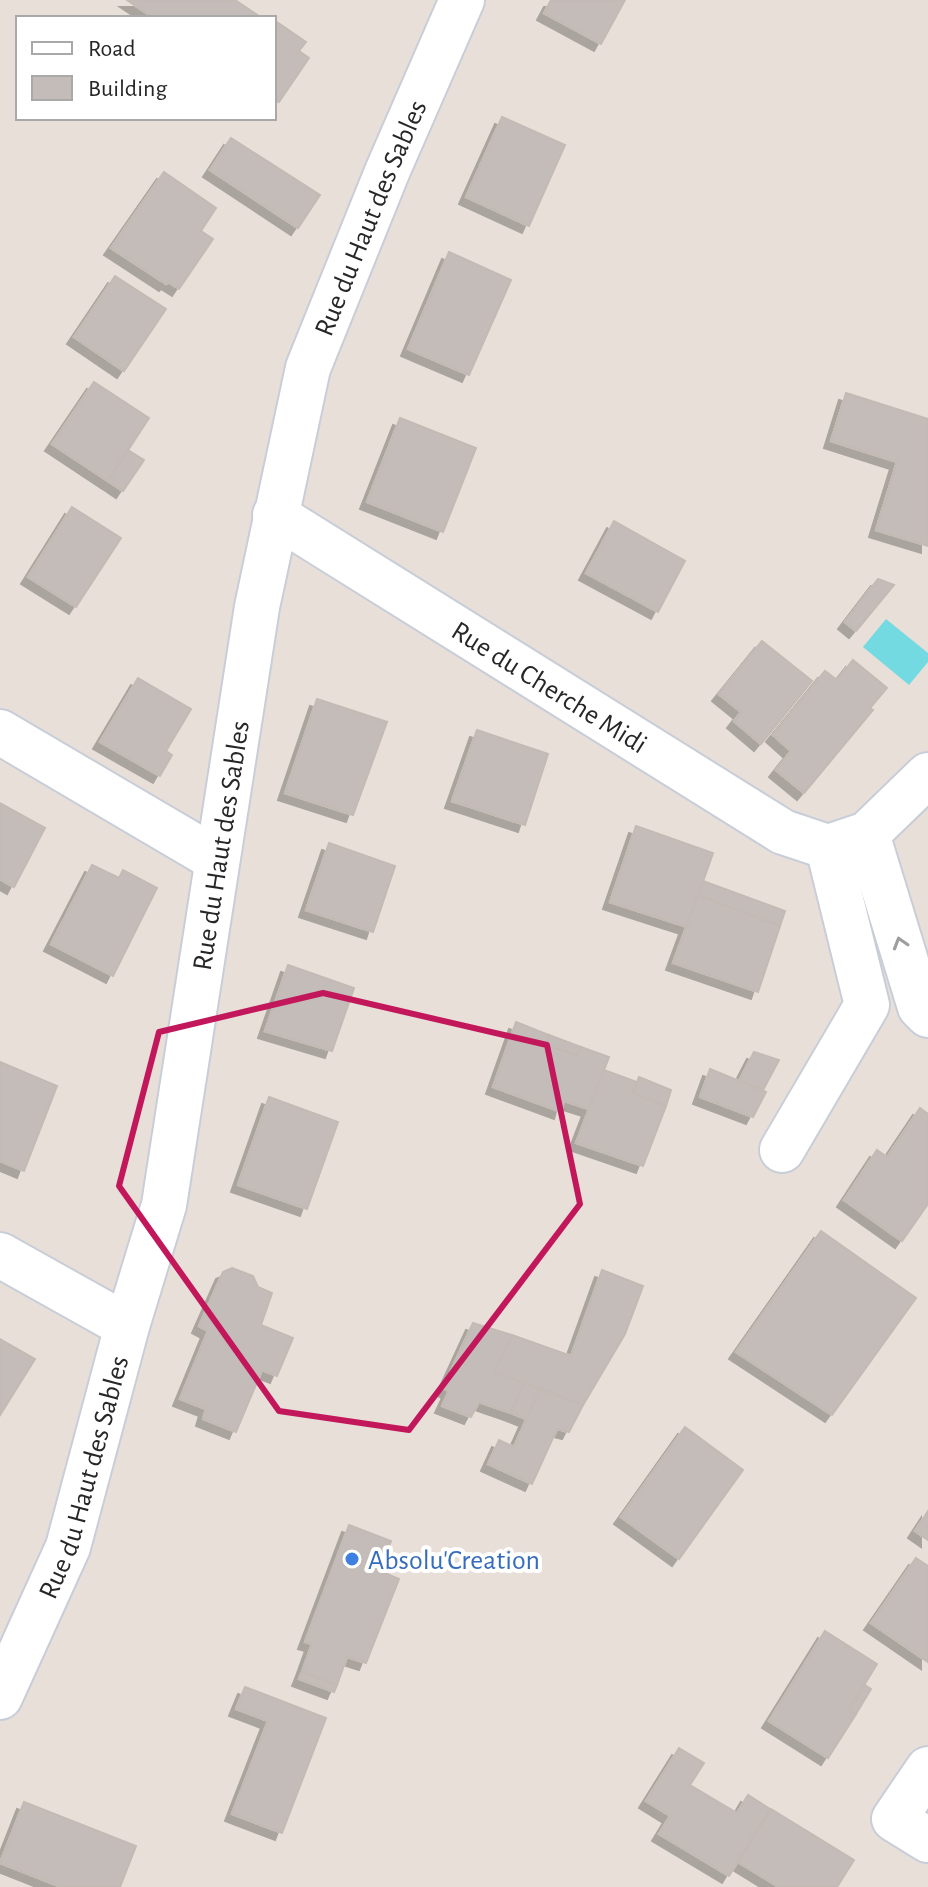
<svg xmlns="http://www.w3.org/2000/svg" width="928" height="1887" font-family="'Alegreya Sans',sans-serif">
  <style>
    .water { fill: #74dae2 }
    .building { fill: #c3bcb9; stroke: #c3bab3; stroke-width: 2; filter: url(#shadow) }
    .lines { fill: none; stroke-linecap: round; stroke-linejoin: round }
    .minor-casing { stroke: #c8ced8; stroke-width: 48 }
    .minor { stroke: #fff; stroke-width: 44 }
    .oneway { stroke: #9e9e9e }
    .marked { fill: none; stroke: #c2185b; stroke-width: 6; stroke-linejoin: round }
    .shop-dot { fill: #3f7fe0; stroke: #fff; stroke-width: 3 }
    .labels { text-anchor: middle; stroke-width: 8; stroke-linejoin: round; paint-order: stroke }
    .street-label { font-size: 28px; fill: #272727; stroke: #fff }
    .shop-label { font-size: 28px; fill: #366cbe; stroke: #fff; text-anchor: start }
  </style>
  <defs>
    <filter id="shadow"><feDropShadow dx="-7" dy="7" stdDeviation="0" flood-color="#0004"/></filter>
  </defs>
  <rect width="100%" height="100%" fill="#e8dfd9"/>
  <path class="water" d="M886,619L928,653V662L909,685L863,647Z"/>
  <g class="building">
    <path d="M127,0H235L262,18H154Z"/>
    <path d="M551,0H625L601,44L544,13Z"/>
    <path d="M274,20L306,42L299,51L309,58L279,102L274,99Z"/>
    <path d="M502,117L565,145L529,226L466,197Z"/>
    <path d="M231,138L320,195L298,228L210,170Z"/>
    <path d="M164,172L216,208L201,231L213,239L179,289L168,282L166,284L111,248Z"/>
    <path d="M449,252L511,280L469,375L408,349Z"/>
    <path d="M115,276L166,309L124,371L74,337Z"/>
    <path d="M94,382L149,418L108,481L52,444Z"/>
    <path d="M846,393L928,419V546L876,530L897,462L831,441Z"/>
    <path d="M400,418L476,448L443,532L367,502Z"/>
    <path d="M128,450L144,460L123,491L108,481Z"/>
    <path d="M72,507L121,538L76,607L28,577Z"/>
    <path d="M614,521L685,561L658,612L586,573Z"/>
    <path d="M878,579L894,585L856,631L845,622Z"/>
    <path d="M762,641L812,681L761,744L734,721L741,712L719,694Z"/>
    <path d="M853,660L887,688L870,708L873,710L804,793L776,770L791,751L773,735L825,671L837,680Z"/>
    <path d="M138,678L191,709L166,751L172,755L160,776L100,742Z"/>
    <path d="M317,699L387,722L353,815L285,793Z"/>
    <path d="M477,730L548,754L525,825L452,801Z"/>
    <path d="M0,803L45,828L14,887L0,879Z"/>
    <path d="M636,826L713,853L687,927L610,902Z"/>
    <path d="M329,843L395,866L373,932L306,910Z"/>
    <path d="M92,865L119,878L123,870L157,888L113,976L51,944Z"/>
    <path d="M703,881L785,911L780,926L698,895Z"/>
    <path d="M698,895L780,926L758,992L673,963Z"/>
    <path d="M288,965L354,988L332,1051L265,1031Z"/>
    <path d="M516,1022L549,1035L546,1045L577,1055L581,1047L609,1057L589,1109L564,1101L561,1112L493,1087Z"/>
    <path d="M549,1035L581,1047L577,1055L546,1045Z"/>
    <path d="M754,1052L779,1060L763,1090L739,1081Z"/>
    <path d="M0,1062L57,1086L24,1171L0,1161Z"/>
    <path d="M710,1069L766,1092L753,1117L700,1097Z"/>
    <path d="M604,1070L637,1082L633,1093L666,1106L643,1166L576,1143Z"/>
    <path d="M639,1077L671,1090L666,1106L633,1093Z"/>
    <path d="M269,1097L338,1122L307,1209L238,1185Z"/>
    <path d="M920,1108L928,1114V1204L902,1241L844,1200L877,1150L887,1157Z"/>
    <path d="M821,1231L916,1298L832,1415L736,1352Z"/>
    <path d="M232,1268L253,1276L258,1287L272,1293L261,1325L293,1338L277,1376L262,1370L236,1432L203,1419L206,1409L180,1399L208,1331L199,1326L223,1272Z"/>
    <path d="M602,1270L643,1286L625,1334L583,1405L494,1372L512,1335L571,1356Z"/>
    <path d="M473,1323L512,1335L494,1372L524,1383L511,1413L479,1402L471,1417L442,1406L449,1391L443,1388Z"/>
    <path d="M0,1339L35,1359L0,1415Z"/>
    <path d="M524,1383L540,1389L526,1419L511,1413Z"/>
    <path d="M540,1389L583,1405L569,1432L557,1429L532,1484L488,1464L499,1440L514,1447Z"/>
    <path d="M685,1427L743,1470L679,1559L621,1517Z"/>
    <path d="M928,1511V1540L915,1531Z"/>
    <path d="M349,1525L391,1541L380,1571L399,1579L366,1663L347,1657L337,1685L302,1672L312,1644L305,1642Z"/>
    <path d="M916,1558L928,1566V1662L871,1623Z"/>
    <path d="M825,1631L877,1664L849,1710L856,1714L828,1758L769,1721Z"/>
    <path d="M302,1672L337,1685L334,1692L299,1679Z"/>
    <path d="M865,1685L871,1689L856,1714L849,1710Z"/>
    <path d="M245,1687L326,1718L282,1833L232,1814L268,1721L236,1709Z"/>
    <path d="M679,1748L704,1763L690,1785L737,1813L748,1795L770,1809L729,1876L659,1834L670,1816L646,1801Z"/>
    <path d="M24,1802L136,1846L120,1887H61L0,1863Z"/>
    <path d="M771,1809L854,1860L837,1887H779L738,1862Z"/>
  </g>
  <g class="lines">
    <defs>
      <g id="minor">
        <path id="s1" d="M275,515L783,832L828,847L867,834L928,775"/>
        <path d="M0,732L216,859"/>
        <path d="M867,834L920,1007L928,1015"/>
        <path d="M782,1150L867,1005L828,847"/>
        <path d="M0,1255L127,1326"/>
        <path id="s2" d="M0,1697L68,1547L127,1326L164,1205L257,607L308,368L387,172L462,0"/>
        <path d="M928,1769L894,1819L928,1840"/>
      </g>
    </defs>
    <use href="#minor" class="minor-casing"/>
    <use href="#minor" class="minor"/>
  </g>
  <defs><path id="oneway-chevron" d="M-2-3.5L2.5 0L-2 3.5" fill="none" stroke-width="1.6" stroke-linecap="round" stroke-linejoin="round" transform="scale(2)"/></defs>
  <use class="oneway" href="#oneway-chevron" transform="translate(900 943) rotate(-107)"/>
  <path class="marked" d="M323,993L547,1045L580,1204L409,1430L279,1411L119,1186L159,1032Z"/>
  <circle class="shop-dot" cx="352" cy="1559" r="8"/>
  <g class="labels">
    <g class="street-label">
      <text dy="10" stroke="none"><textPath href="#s2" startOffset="1532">Rue du Haut des Sables</textPath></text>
      <text dy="10" stroke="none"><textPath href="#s1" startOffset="324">Rue du Cherche Midi</textPath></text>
      <text dy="10" stroke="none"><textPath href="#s2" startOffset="884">Rue du Haut des Sables</textPath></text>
      <text dy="10" stroke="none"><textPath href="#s2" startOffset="236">Rue du Haut des Sables</textPath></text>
    </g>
    <g class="shop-label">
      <text x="368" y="1569">Absolu'Creation</text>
    </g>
  </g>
  <rect x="16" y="16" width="260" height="104" fill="#ffffff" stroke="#a9a9a9" stroke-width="2"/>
  <rect x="32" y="42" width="40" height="12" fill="#ffffff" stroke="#a9a9a9" stroke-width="2"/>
  <text x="88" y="56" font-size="24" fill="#272727">Road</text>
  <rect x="32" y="76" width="40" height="24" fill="#c3bcb9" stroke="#a9a9a9" stroke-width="2"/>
  <text x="88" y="96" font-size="24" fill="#272727">Building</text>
</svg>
